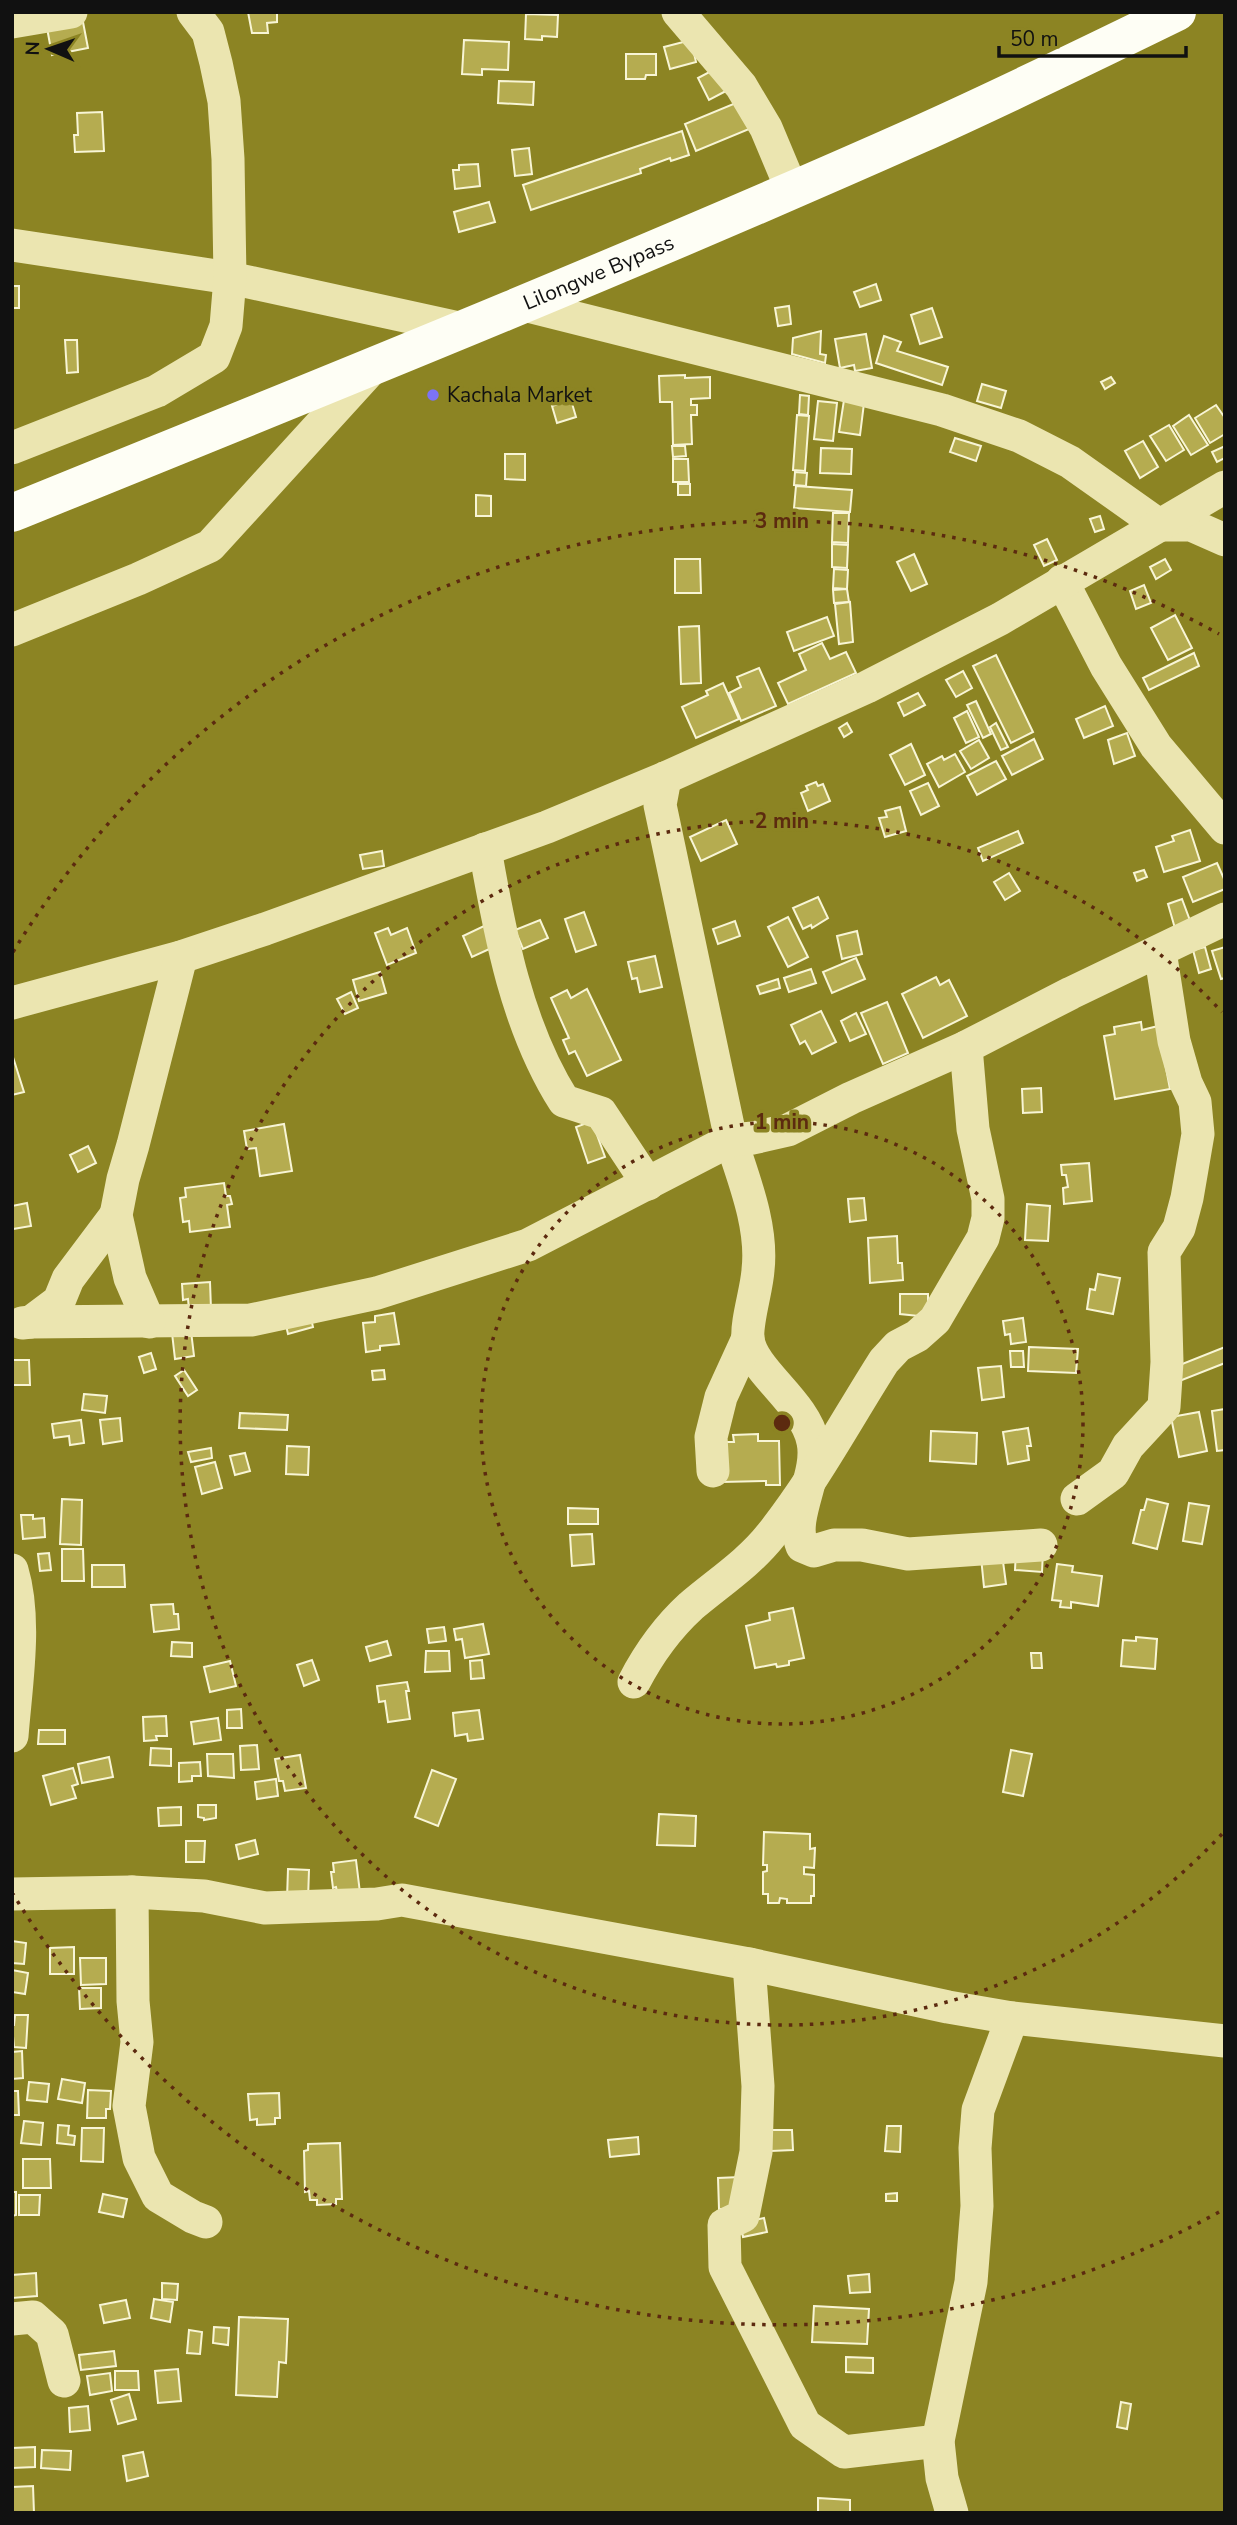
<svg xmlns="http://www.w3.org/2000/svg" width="1237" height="2525" font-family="'Nunito Sans',sans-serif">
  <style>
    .building { fill: #b5ac50; stroke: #f8f5d5; stroke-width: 2 }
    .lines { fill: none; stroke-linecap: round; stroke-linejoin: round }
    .minor { stroke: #ebe5b0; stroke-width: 33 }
    .major { stroke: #fefef5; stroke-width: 38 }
    .ring { fill: none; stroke: #5c2a0f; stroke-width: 3.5; stroke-dasharray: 3.5 7 }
    .poi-dot { fill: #7c73f6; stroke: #8c8423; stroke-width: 2.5 }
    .labels { text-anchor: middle; stroke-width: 7; stroke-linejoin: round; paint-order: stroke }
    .street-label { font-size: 21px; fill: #111; stroke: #8c8423 }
    .poi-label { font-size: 21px; fill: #111; stroke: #8c8423; text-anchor: start }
    .centre { fill: #5c2a0f; stroke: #8c8423; stroke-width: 3.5 }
    .ring-label { font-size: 21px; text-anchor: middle; font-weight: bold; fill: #5c2a0f; stroke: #8c8423; stroke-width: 7; stroke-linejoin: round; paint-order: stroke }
  </style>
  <rect width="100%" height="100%" fill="#8c8423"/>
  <g class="building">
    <path d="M248,12H277V22L267,23L268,33H252Z"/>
    <path d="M526,14L558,15L557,37L542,36V40L525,39Z"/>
    <path d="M83,22L88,48L52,55L47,28Z"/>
    <path d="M464,40L509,42L508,70L482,69V75L462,74Z"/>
    <path d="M691,40L696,62L670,69L664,47Z"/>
    <path d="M626,54H656V75H646L645,79H626Z"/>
    <path d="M715,69L726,91L709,100L698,78Z"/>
    <path d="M499,81L534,82L533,105L498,103Z"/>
    <path d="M743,100L754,127L696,151L685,124Z"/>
    <path d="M102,112L104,151L75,152L74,135H78L77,113Z"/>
    <path d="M682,131L689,155L671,161L670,158L640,169L641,173L531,210L523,185Z"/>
    <path d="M529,148L532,174L515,176L512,150Z"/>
    <path d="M478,164L480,186L455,189L453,170H459V165Z"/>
    <path d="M489,202L495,222L459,232L454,212Z"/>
    <path d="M876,284L881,300L860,307L854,292Z"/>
    <rect x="12" y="286" width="7" height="22"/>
    <path d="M789,306L791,324L778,326L775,308Z"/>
    <path d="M932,308L942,337L920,344L911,315Z"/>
    <path d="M821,331L820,354L826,355L825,363L792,354L793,338Z"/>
    <path d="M866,334L872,368L855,371L854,365L840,368L835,339Z"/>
    <path d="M884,336L901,342L897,351L948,367L942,385L876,363Z"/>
    <path d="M65,340H77L78,372L67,373Z"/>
    <path d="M685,375V378L710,377V398L691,399V405H697V415H691L692,444L673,445L672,402H660L659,376Z"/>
    <path d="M1111,377L1115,383L1105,389L1101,382Z"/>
    <path d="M982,384L1006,391L1001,408L977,401Z"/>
    <path d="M800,395L809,396L808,415L799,414Z"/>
    <path d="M571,400L576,417L557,423L552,406Z"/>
    <path d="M844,400L864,403L860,435L839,432Z"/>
    <path d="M818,401L837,403L833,441L814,439Z"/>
    <path d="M1216,405L1225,418V434L1210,443L1195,418Z"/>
    <path d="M797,415L809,416L805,471L793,470Z"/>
    <path d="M1189,415L1208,445L1191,455L1173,426Z"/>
    <path d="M1169,425L1184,450L1166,461L1150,436Z"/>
    <path d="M955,438L981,446L976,461L950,452Z"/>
    <path d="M1143,441L1158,467L1140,478L1125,451Z"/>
    <path d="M672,446H685L686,456L673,457Z"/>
    <path d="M1225,446V458L1217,462L1212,452Z"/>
    <path d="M821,448L852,449L851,474L820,473Z"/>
    <path d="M505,454H525V480L505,479Z"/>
    <path d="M673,459H688L689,482H673Z"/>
    <path d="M795,472L807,473L806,486L794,485Z"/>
    <rect x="678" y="484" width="12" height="11"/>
    <path d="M796,486L852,490L850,512L794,508Z"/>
    <path d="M476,495L491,496V516H476Z"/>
    <path d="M833,513H849L848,543L832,542Z"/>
    <path d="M1100,516L1104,529L1095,532L1090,519Z"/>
    <path d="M1047,539L1057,560L1044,566L1034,545Z"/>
    <path d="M832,544L848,545L847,568L832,567Z"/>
    <path d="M914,554L927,584L911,591L897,562Z"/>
    <path d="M675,559H700L701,593H675Z"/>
    <path d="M1165,559L1171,570L1156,579L1150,567Z"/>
    <path d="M834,569L848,570L847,589L833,588Z"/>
    <path d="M1144,585L1151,603L1136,609L1130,591Z"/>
    <path d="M847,589L849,602L834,603L833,590Z"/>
    <path d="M850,602L853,642L839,644L835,604Z"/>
    <path d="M1175,615L1192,648L1168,660L1151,628Z"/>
    <path d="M827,617L834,636L794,651L787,632Z"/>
    <path d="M699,626L701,683L681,684L679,627Z"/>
    <path d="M822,643L830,659L846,652L856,673L788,704L778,683L806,670L799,654Z"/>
    <path d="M1194,653L1199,666L1149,690L1143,678Z"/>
    <path d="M996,655L1033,732L1011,743L973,666Z"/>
    <path d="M759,668L776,706L741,721L729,693L741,687L737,677Z"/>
    <path d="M963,671L972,688L956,697L946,680Z"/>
    <path d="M723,683L739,719L696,738L682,707L708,695L706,691Z"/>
    <path d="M918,693L925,705L904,716L898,703Z"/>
    <path d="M976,701L991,734L983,738L967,705Z"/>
    <path d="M1105,706L1113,726L1084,738L1076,719Z"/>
    <path d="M967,711L979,737L966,743L954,718Z"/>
    <path d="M847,723L852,732L844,737L839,728Z"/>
    <path d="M996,723L1008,747L1001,750L990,727Z"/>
    <path d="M1127,733L1135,756L1114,764L1108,740Z"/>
    <path d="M1034,739L1043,759L1012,775L1002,756Z"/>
    <path d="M979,740L989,758L971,769L960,751Z"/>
    <path d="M911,744L925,775L905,785L890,755Z"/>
    <path d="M955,754L965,772L939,787L927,764L942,756L944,760Z"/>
    <path d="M996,761L1006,779L977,795L967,776Z"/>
    <path d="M816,782L818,786L823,784L830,801L808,811L801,793L808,790L806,786Z"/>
    <path d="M928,783L939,806L921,815L910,791Z"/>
    <path d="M900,807L906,831L885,837L879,818L887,817L885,811Z"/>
    <path d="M726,820L737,844L701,861L690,837Z"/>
    <path d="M1190,830L1200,861L1164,872L1156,847L1174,841L1172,836Z"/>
    <path d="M1018,831L1023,843L983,861L978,848Z"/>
    <path d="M382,851L384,866L363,869L360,855Z"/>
    <path d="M1217,863L1225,881V889L1193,902L1183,877Z"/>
    <path d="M1144,870L1147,877L1137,881L1134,873Z"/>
    <path d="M1009,873L1020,891L1005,900L994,882Z"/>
    <path d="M818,897L828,918L812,928L811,925L803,929L793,908Z"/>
    <path d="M1182,899L1192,926L1176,932L1168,904Z"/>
    <path d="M584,912L596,945L576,952L565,919Z"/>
    <path d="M788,917L808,957L788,967L768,927Z"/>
    <path d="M540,920L548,938L523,949L515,930Z"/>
    <path d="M735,921L740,936L718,944L713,929Z"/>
    <path d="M486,925L496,946L472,957L463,936Z"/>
    <path d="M388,928L391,935L407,928L416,953L387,965L375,933Z"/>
    <path d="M857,931L862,954L842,959L837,936Z"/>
    <path d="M1205,947L1211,969L1199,973L1193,950Z"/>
    <path d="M1225,947V978L1221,979L1212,951Z"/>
    <path d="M655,956L662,987L640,992L637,978L632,979L628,962Z"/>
    <path d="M856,958L865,979L832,993L823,972Z"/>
    <path d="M811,969L816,983L789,992L784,978Z"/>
    <path d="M380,972L386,993L359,1001L353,980Z"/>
    <path d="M936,977L940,985L949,980L967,1016L923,1038L902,994Z"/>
    <path d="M778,979L780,988L760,994L757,986Z"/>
    <path d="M587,989L621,1060L587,1076L575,1051L569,1054L563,1040L569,1038L551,998L567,990L571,998Z"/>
    <path d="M351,992L358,1008L345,1014L337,999Z"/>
    <path d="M887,1002L908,1053L883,1064L861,1013Z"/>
    <path d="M821,1011L836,1042L812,1054L805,1041L800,1044L791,1025Z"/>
    <path d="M856,1013L866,1034L850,1041L841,1021Z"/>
    <path d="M1141,1022L1142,1030L1158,1026L1170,1089L1115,1099L1104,1036L1115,1034L1114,1027Z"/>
    <path d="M12,1054L24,1092L12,1095Z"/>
    <path d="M1041,1088L1042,1112L1023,1113L1022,1089Z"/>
    <path d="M592,1121L605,1157L588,1163L576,1127Z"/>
    <path d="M284,1124L292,1171L260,1176L256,1148L247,1149L244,1131Z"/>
    <path d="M88,1146L96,1163L78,1172L70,1155Z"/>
    <path d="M1089,1163L1092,1201L1064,1204L1063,1188L1068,1187L1066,1175H1062L1061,1165Z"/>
    <path d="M224,1183L226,1196H230L232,1204L227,1205L230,1227L190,1232L189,1221L183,1222L180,1198L186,1197L185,1188Z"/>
    <path d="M864,1198L866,1220L850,1222L848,1199Z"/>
    <path d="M27,1203L31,1226L13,1229L12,1206Z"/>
    <path d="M1027,1204L1050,1206L1048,1241L1025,1240Z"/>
    <path d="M897,1236L898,1263H902L903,1280L870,1283L868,1238Z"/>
    <path d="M1098,1274L1120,1278L1113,1314L1087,1309L1090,1289L1095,1290Z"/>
    <path d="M210,1282L211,1309L189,1310L188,1299L183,1300L182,1284Z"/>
    <path d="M900,1294H928V1317L900,1314Z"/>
    <path d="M394,1313L399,1344L380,1346V1350L366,1352L363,1323L375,1322V1316Z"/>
    <path d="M310,1314L313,1327L288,1334L285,1321Z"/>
    <path d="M1023,1318L1026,1342L1011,1344L1010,1334L1005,1335L1003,1321Z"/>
    <path d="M191,1331L194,1356L175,1359L172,1333Z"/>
    <path d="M1029,1347L1078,1349L1076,1373L1028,1371Z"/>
    <path d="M1225,1347V1363L1177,1382L1172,1368Z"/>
    <path d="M1010,1351H1023L1024,1367H1011Z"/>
    <path d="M151,1353L156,1369L144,1373L139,1357Z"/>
    <path d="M12,1360H29L30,1385H12Z"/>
    <path d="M1001,1366L1004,1397L982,1400L978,1368Z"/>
    <path d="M184,1370L197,1390L188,1396L175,1376Z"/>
    <path d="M384,1370L385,1379L373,1380L372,1371Z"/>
    <path d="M84,1394L107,1396L105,1413L82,1410Z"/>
    <path d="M1225,1409V1450L1217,1451L1212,1411Z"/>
    <path d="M1199,1412L1207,1451L1179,1457L1171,1417Z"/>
    <path d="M240,1413L288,1415L287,1430L239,1428Z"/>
    <path d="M120,1418L122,1441L103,1444L100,1420Z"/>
    <path d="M81,1420L84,1443L70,1445L69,1436L54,1438L52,1424Z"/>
    <path d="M1028,1428L1031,1446H1027L1029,1460L1008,1464L1003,1432Z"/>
    <path d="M931,1431L977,1433L976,1464L930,1461Z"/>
    <path d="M758,1434V1441H779L780,1485H766V1481L722,1482L721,1442H734L733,1435Z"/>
    <path d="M287,1446L309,1447L308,1475L286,1474Z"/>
    <path d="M211,1448L212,1458L191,1462L188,1452Z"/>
    <path d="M245,1453L250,1471L235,1475L230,1456Z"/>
    <path d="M215,1462L222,1488L202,1494L195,1467Z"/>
    <path d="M62,1499L82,1500L81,1545L60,1544Z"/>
    <path d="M1147,1499L1168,1504L1157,1549L1133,1543L1141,1510H1144Z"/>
    <path d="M1189,1503L1209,1506L1202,1544L1183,1541Z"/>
    <path d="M568,1508L598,1509V1524H568Z"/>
    <path d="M21,1515H33V1519L44,1518L45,1537L23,1539Z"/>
    <path d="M592,1534L594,1564L572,1566L570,1535Z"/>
    <path d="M62,1549H83L84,1581H62Z"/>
    <path d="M1016,1550L1043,1552L1042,1572L1015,1570Z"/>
    <path d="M49,1553L51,1570L40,1571L38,1554Z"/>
    <path d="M1002,1554L1006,1584L984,1587L981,1557Z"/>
    <path d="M1057,1564L1073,1566L1072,1572L1102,1576L1098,1606L1071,1602V1608L1060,1607L1061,1601L1052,1600Z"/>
    <path d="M92,1565H124L125,1587H92Z"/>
    <path d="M173,1604L174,1614H178L179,1629L154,1632L151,1605Z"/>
    <path d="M793,1608L804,1658L789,1661V1665L777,1667L776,1664L755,1668L746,1626L770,1620L769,1613Z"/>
    <path d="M483,1624L489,1654L465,1658L462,1639L456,1640L454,1629Z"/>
    <path d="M444,1627L446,1641L429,1643L427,1629Z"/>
    <path d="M1136,1637L1157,1639L1155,1669L1121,1666L1123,1640L1136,1641Z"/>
    <path d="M387,1641L391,1655L370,1661L366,1647Z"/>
    <path d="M172,1642L192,1643V1657L171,1656Z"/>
    <path d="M426,1651H449L450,1671L425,1672Z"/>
    <path d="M1031,1653H1041L1042,1668H1032Z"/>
    <path d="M312,1660L319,1680L304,1686L297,1665Z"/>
    <path d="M482,1660L484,1678L471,1679L470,1661Z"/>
    <path d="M230,1661L236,1686L210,1692L204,1667Z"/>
    <path d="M407,1682L409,1691H406L410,1719L388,1722L385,1701L379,1702L377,1686Z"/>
    <path d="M241,1709L242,1728H227V1710Z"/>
    <path d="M479,1710L483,1739L468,1741L467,1734L455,1736L453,1713Z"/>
    <path d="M166,1716L167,1736H156L157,1740L144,1741L143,1717Z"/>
    <path d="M218,1718L221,1740L194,1744L191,1722Z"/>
    <path d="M39,1730H65V1744H38Z"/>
    <path d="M257,1745L259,1769L241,1770L240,1746Z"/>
    <path d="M151,1748L171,1749V1766L150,1765Z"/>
    <path d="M1011,1750L1032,1754L1023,1796L1003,1792Z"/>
    <path d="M207,1754H233L234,1778L208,1776Z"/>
    <path d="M300,1755L306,1788L285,1791L283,1781H279L275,1759Z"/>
    <path d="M109,1757L113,1777L82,1783L78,1764Z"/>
    <path d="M200,1762L201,1776H192V1781L179,1782V1763Z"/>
    <path d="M73,1768L78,1784L72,1786L76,1798L51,1805L43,1776Z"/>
    <path d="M432,1770L456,1779L438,1826L415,1817Z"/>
    <path d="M276,1779L278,1796L257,1799L255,1782Z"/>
    <path d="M198,1805H216V1818L204,1820V1818L198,1817Z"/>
    <path d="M181,1807V1825L159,1826L158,1808Z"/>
    <path d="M659,1814L696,1816L695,1846L657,1845Z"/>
    <path d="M764,1832L810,1834V1849L815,1848L814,1868L804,1867V1874L814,1875V1896H811V1903H787V1899L780,1898L779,1903H768V1894H763V1872L767,1871V1865H763Z"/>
    <path d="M255,1840L258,1854L239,1859L236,1845Z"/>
    <path d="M186,1841H205L204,1862H186Z"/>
    <path d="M356,1860L360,1893L338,1896L336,1887L333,1888L331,1872H334L333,1863Z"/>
    <path d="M288,1869L309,1870L308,1900L287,1899Z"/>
    <path d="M12,1941L26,1943L24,1964L12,1963Z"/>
    <path d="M74,1947V1974H50V1948Z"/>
    <path d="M80,1958H106V1984L81,1985Z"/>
    <path d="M12,1970L28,1973L25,1994L12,1992Z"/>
    <path d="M79,1988H101V2008L80,2009Z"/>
    <path d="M15,2015H28L26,2048L14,2047L12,2025H14Z"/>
    <path d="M22,2051L23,2078L12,2079V2052Z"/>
    <path d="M62,2079L85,2083L82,2103L58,2099Z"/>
    <path d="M29,2082L49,2084L47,2102L27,2100Z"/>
    <path d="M88,2090L111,2091L110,2109H106V2118H87Z"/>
    <path d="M12,2091H18L19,2115H12Z"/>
    <path d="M279,2093L280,2118H275V2124L257,2125V2119L250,2120L248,2094Z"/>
    <path d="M24,2121L43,2123L41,2145L21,2143Z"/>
    <path d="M58,2125L69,2126L68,2135L75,2136L74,2145L57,2143Z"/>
    <path d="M887,2126H901L900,2152L885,2151Z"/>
    <path d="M82,2128H104L103,2162L81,2161Z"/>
    <path d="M770,2130H792L793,2150L771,2151Z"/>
    <path d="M638,2137L639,2154L610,2157L608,2140Z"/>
    <path d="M340,2143L342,2199H336V2204L317,2205V2200H310L309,2191L305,2192L304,2151L308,2150V2144Z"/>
    <path d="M23,2159H50L51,2188H23Z"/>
    <path d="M740,2177L741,2209H719L718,2178Z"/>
    <path d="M12,2192H16V2215L12,2216Z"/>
    <path d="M897,2193V2201H886V2194Z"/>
    <path d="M103,2194L127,2199L123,2217L99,2212Z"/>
    <path d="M19,2195H40L39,2215H19Z"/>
    <path d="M764,2218L767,2232L743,2237L740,2223Z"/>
    <path d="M36,2273L37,2296L12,2298V2275Z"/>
    <path d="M869,2274L870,2292L850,2293L848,2276Z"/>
    <path d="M162,2283L178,2284L177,2300L162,2299Z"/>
    <path d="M154,2299L173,2302L170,2322L151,2318Z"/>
    <path d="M126,2300L130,2318L104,2323L100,2305Z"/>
    <path d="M814,2306L869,2309L867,2344L812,2342Z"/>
    <path d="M239,2317L288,2319L286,2363L279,2362L277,2397L236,2395Z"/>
    <path d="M214,2327L229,2328L228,2345L213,2343Z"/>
    <path d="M189,2330L202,2332L200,2354L187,2353Z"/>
    <path d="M114,2351L116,2366L81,2370L79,2355Z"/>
    <path d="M846,2357L873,2358V2373L846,2372Z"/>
    <path d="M178,2369L181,2401L158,2403L155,2371Z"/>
    <path d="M115,2371H138L139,2390H115Z"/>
    <path d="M110,2373L112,2391L90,2395L87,2376Z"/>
    <path d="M129,2394L136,2419L118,2424L111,2400Z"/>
    <path d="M1121,2402L1131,2404L1127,2429L1117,2427Z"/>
    <path d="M88,2406L90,2430L70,2432L69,2408Z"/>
    <path d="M35,2447V2467L12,2468V2448Z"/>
    <path d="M42,2450L71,2451L70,2470L41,2468Z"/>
    <path d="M143,2452L148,2476L127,2481L123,2456Z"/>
    <path d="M33,2486L34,2513H12V2487Z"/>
    <path d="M818,2498L850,2500V2513H818Z"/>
  </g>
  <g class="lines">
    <g class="minor">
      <path d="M678,12L741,86L766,128L792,190"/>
      <path d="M12,22L71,12"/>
      <path d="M12,245L230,278L464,329"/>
      <path d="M520,304L942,410L1019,436L1070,462L1159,525H1191L1225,540"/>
      <path d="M12,448L157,391L214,357L226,326L230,278L228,159L224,101L216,63L208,32L193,12"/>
      <path d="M1062,581L1106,666L1156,746L1225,828"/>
      <path d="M12,630L138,579L210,546L375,365"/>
      <path d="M665,778L660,805L731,1140C744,1180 763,1227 758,1270C757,1289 746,1322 748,1339C752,1371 805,1402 813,1442C820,1474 790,1517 802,1546L814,1551L834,1545H862L908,1554L1041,1545"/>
      <path d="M485,849C500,935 517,1027 564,1101L601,1113L648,1184"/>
      <path d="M12,1003L181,957L265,929L547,827L665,778L867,687L1000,619L1225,487"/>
      <path d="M31,1322L251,1320L377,1293L528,1245L731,1140L753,1138L788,1130L851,1098L966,1047"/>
      <path d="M149,1322L130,1278L116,1215L123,1179L133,1145L181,957"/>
      <path d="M22,1323L31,1322L59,1301L68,1279L116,1215"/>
      <path d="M713,1471L711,1437L721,1397L748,1338"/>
      <path d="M1077,1499L1113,1473L1128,1446L1164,1407L1167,1362L1164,1252L1179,1228L1187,1198L1198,1134L1195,1102L1186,1083L1174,1041L1160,951"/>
      <path d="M12,1570C27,1620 16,1684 12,1736"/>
      <path d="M634,1682C648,1655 668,1627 691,1606C718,1583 749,1563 771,1535C814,1481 847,1419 884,1361L898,1346L917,1336L935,1320L983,1238L988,1218V1199L973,1129L966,1047L1071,993L1225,919"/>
      <path d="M132,1892L133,2001L137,2042L129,2106L139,2158L158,2196L193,2217L206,2222"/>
      <path d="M12,1894L132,1892L204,1896L265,1908L377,1904L402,1900L749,1964L948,2007L1012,2018L1225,2041"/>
      <path d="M749,1964L758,2086L756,2152L743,2216L724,2225L725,2267L805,2425L844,2452L938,2441"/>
      <path d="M12,2319L33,2317L52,2334L64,2381"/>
      <path d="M952,2513L942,2478L938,2441L971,2282L977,2206L975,2148L978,2110L1012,2018"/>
    </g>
    <path class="major" id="s1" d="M12,513C315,390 619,268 918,135C1005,96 1091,54 1177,12"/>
  </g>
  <g class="ring">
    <circle cx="782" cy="1423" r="301"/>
    <path d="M1222 1834A602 602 0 1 1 1222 1012"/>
    <path d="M1219 2212A902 902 0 0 1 13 1894M13 952A902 902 0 0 1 1219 634"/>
  </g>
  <circle class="poi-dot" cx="433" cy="395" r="7"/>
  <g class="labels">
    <g class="street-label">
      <text dy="7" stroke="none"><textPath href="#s1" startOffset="634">Lilongwe Bypass</textPath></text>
    </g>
    <g class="poi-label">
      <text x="447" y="402">Kachala Market</text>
    </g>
  </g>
  <circle cx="782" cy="1423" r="10" class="centre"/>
  <g class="ring-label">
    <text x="782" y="528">3 min</text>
    <text x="782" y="828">2 min</text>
    <text x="782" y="1129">1 min</text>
  </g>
  <rect width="1237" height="2525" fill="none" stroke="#111111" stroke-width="28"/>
  <g transform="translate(49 49) rotate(272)" stroke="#8c8423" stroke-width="5" paint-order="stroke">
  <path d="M0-5L12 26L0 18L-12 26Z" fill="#111111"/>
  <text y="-10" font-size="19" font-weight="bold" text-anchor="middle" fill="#111111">N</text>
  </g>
  <path d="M999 46v10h187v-10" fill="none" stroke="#111111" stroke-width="3.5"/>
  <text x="1010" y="46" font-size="21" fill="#111111" stroke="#8c8423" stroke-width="5" paint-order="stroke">50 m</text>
</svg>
